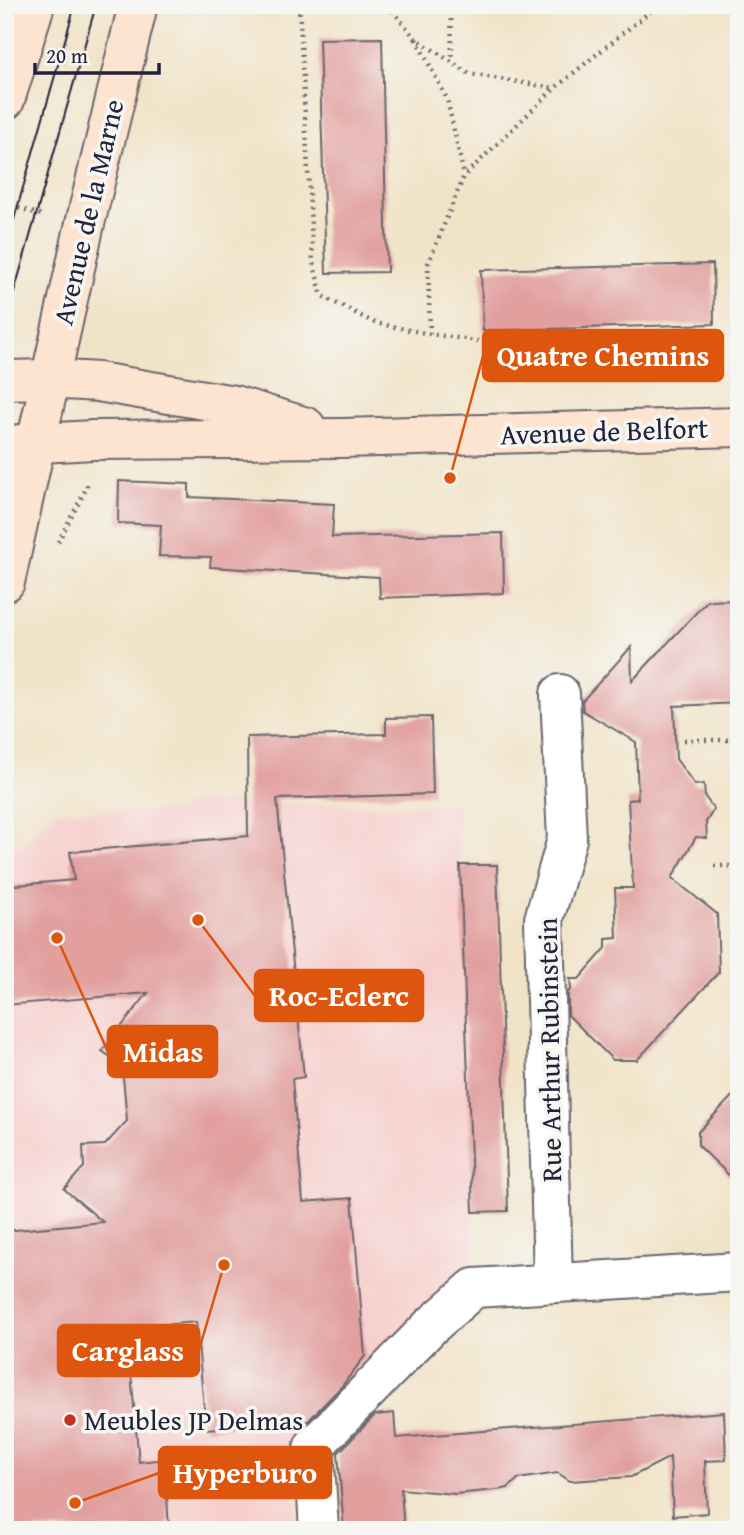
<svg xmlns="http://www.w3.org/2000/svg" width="744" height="1535" font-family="'Gentium Book Plus',serif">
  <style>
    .built { fill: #f7d0ce }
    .building { fill: #e19f9e }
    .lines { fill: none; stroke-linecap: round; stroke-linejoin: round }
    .minor-casing { stroke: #6a666c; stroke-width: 42 }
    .secondary-casing { stroke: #6a666c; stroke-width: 42 }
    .path { stroke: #6a666c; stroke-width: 4.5; stroke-dasharray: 2 5; stroke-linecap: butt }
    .minor { stroke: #fff; stroke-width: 38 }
    .secondary { stroke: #fde4d1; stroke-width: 38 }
    .tram { stroke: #22223b; stroke-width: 2 }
    .poi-dot { fill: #c8321e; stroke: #f6f6f2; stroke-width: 2.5 }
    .labels { text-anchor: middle; stroke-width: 7; stroke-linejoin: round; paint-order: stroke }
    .street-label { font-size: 28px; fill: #22223b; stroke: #f6f6f2 }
    .poi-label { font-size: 28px; fill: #22223b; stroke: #f6f6f2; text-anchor: start }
    .leader { fill: none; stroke: #de560e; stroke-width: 2.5 }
    .callout-dot { fill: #de560e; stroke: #f6f6f2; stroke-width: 2.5 }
    .callout { fill: #de560e; stroke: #de560e; stroke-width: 2.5 }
    .callout-label { font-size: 30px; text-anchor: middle; font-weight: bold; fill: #fff }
  </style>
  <rect width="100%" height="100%" fill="#f6f6f2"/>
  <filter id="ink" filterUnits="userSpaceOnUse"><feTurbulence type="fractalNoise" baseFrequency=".0143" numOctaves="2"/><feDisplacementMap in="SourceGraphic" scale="14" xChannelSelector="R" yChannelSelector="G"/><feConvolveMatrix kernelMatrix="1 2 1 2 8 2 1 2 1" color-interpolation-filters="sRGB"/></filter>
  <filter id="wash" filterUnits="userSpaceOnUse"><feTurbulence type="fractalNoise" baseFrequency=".00686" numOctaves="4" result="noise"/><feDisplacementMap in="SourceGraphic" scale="28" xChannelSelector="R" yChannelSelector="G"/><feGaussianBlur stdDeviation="1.57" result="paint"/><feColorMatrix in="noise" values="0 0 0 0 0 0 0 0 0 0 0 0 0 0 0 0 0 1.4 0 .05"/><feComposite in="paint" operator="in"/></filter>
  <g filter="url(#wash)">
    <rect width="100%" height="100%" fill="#f1e3c8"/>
    <path class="built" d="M192,802L394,806L458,804L475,1274L291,1450L297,1530H5V845L22,846L56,811H174Z"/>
    <g id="blocks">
      <g class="building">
        <path d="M382,38L387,272L326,273L319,39Z"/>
        <path d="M713,264L714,324L483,331L481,270Z"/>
        <path d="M119,481L189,484V497L334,504L332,537L503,533L504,593L380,598L379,577L210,567L211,557L159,556L161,525L118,523Z"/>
        <path d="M739,600V703L674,706L676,759L695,785L704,784L705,797L714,809L706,822L707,838L696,837L672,878L717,914L719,972L637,1060H613L568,1015V992L571,989L570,979H579L606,948V939L617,938L615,888H633L628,800L638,799L636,742L583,711L582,701L631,647L632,681L707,601Z"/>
        <path d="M431,717L433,794L277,799L304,1077L292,1079L303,1202L352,1198L365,1356L341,1387L308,1421L206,1429L196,1322L127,1328L139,1462L165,1459L169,1530H5V1231L103,1222L64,1189L84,1167L83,1146L105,1145L127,1121L122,1065L102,1051L148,993L5,1005V886L74,880L70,852L248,836L247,737L386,734V718Z"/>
        <path d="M460,865H497L508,1211L473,1212Z"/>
        <path d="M739,1089V1185L698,1145V1132Z"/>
        <path d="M724,1412L726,1460L705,1461L707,1513L673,1516L670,1457L631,1477L570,1481L558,1473L518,1479L508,1488L497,1490L455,1494L401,1489L404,1530H344L338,1453L375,1415L394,1413L396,1438Z"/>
      </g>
    </g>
  </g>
  <g filter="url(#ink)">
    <use href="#blocks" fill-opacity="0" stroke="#6a666c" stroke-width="2"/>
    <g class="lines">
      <defs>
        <g id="minor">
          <path d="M553,1283L544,919L567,839L560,694"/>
          <path d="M319,1530L314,1446L430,1327L474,1288L739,1272"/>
        </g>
        <g id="secondary">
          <path d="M5,100L35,5"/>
          <path d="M5,380L49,379L98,382L234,405L306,427"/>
          <path d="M5,445L93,440L342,438L739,427"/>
          <path d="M5,582L84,228L138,5"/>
        </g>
      </defs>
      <use href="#minor" class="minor-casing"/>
      <use href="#secondary" class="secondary-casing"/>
      <g class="path">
        <path d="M299,5L313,262L322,296L375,323L430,334L478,341"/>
        <path d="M388,5L415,38L470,74L554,88"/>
        <path d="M451,5L452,61"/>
        <path d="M416,39L447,99L464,175"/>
        <path d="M5,204L45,216"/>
        <path d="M430,334L428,264L464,176L555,88L658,5"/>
        <path d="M58,542L87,487V481"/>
        <path d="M684,740H739"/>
        <path d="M714,866H739"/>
      </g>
      <use href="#minor" class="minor"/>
      <use href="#secondary" class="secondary"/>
      <g class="tram">
        <path d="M5,251L75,5"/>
        <path d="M5,324L96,5"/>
      </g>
    </g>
  </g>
  <circle class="poi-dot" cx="70" cy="1420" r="7"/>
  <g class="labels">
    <g class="street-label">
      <text transform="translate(88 212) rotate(-77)" y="10">Avenue de la Marne</text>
      <text transform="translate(604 431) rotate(-2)" y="10">Avenue de Belfort</text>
      <text transform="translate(549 1050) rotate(-91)" y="10">Rue Arthur Rubinstein</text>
    </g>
    <g class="poi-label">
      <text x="84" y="1430">Meubles JP Delmas</text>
    </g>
  </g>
  <path class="leader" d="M450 478L483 356M198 920L255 996M57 938L108 1052M224 1265L199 1350M75 1503L159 1473"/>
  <g class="callout-dot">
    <circle cx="450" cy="478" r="7"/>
    <circle cx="198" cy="920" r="7"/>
    <circle cx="57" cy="938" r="7"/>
    <circle cx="224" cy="1265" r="7"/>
    <circle cx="75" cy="1503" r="7"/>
  </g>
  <g class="callout">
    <rect x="483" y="330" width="240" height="51" rx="7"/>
    <rect x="255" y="970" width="168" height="51" rx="7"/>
    <rect x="108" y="1026" width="109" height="51" rx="7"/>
    <rect x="58" y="1325" width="141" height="51" rx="7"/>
    <rect x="159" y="1447" width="172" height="51" rx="7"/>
  </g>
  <g class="callout-label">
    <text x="603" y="366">Quatre Chemins</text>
    <text x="339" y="1006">Roc-Eclerc</text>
    <text x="163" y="1062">Midas</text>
    <text x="128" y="1361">Carglass</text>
    <text x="245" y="1483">Hyperburo</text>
  </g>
  <rect width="744" height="1535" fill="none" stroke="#f6f6f2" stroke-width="28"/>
  <path d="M35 63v10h124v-10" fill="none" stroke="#22223b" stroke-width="3.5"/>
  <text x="46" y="63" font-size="21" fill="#22223b" stroke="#f6f6f2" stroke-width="5" paint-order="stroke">20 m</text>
</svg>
